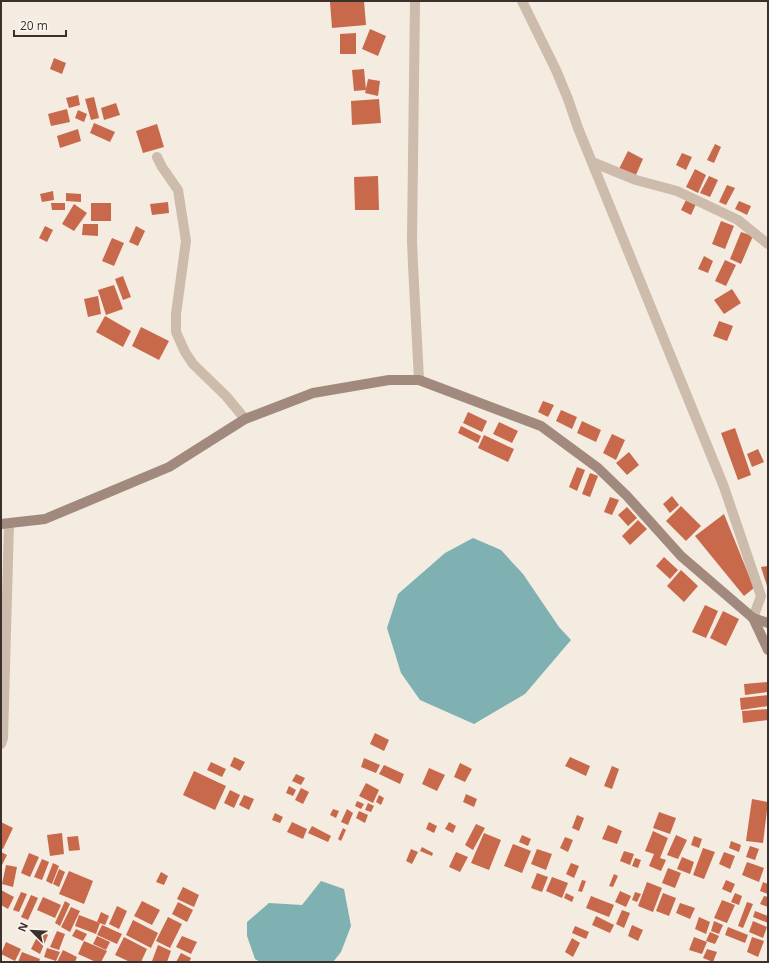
<svg xmlns="http://www.w3.org/2000/svg" width="769" height="963" font-family="'Open Sans',sans-serif">
  <style>
    .water { fill: #7fb0b2 }
    .building { fill: #c8694b }
    .lines { fill: none; stroke-linecap: round; stroke-linejoin: round }
    .street { stroke: #cdbbac; stroke-width: 10 }
    .secondary { stroke: #a18a7d; stroke-width: 10 }
  </style>
  <rect width="100%" height="100%" fill="#f4ebe1"/>
  <g class="water">
    <path d="M473,538L501,550L523,574L559,627L571,640L525,694L474,724L420,700L401,673L387,628L398,594L445,553Z"/>
    <path d="M321,881L344,889L351,926L341,952L333,962H260L255,959L247,936V922L269,903L302,905Z"/>
  </g>
  <g class="building">
    <path d="M345,1H364L366,25L332,28L330,2Z"/>
    <path d="M370,29L386,36L378,56L362,49Z"/>
    <path d="M356,33V54H340V34Z"/>
    <path d="M54,58L66,63L62,74L50,69Z"/>
    <path d="M364,69L366,90L354,91L352,70Z"/>
    <path d="M368,79L380,81L378,96L365,93Z"/>
    <path d="M78,95L80,105L69,108L66,98Z"/>
    <path d="M94,97L99,118L91,120L85,99Z"/>
    <path d="M379,99L381,123L352,125L351,101Z"/>
    <path d="M116,103L120,115L104,120L101,108Z"/>
    <path d="M67,109L70,122L51,126L48,114Z"/>
    <path d="M78,110L87,114L84,122L75,118Z"/>
    <path d="M94,123L115,132L110,142L90,133Z"/>
    <path d="M157,124L164,147L143,153L136,131Z"/>
    <path d="M78,129L81,141L60,148L57,136Z"/>
    <path d="M715,144L721,147L714,163L707,160Z"/>
    <path d="M628,151L643,159L635,177L619,169Z"/>
    <path d="M682,153L692,157L686,170L676,165Z"/>
    <path d="M695,169L706,175L698,193L686,187Z"/>
    <path d="M378,176L379,210H355L354,177Z"/>
    <path d="M709,176L718,180L710,197L700,193Z"/>
    <path d="M727,185L735,188L726,205L719,202Z"/>
    <path d="M53,191L54,200L42,202L40,194Z"/>
    <path d="M66,193L81,194V202L66,201Z"/>
    <path d="M686,200L696,204L691,215L681,210Z"/>
    <path d="M739,201L751,206L747,215L735,209Z"/>
    <path d="M168,202L169,213L152,215L150,204Z"/>
    <path d="M51,203H65V210H52Z"/>
    <rect x="91" y="203" width="20" height="18"/>
    <path d="M74,204L87,213L74,231L62,224Z"/>
    <path d="M721,221L734,226L725,249L712,244Z"/>
    <path d="M83,224H98V236L82,235Z"/>
    <path d="M45,226L53,230L47,242L39,238Z"/>
    <path d="M136,226L145,231L138,246L129,242Z"/>
    <path d="M741,232L753,236L741,264L730,259Z"/>
    <path d="M112,238L124,243L114,266L102,261Z"/>
    <path d="M704,256L713,261L708,273L698,269Z"/>
    <path d="M725,260L736,265L726,286L715,281Z"/>
    <path d="M123,276L131,297L123,300L115,279Z"/>
    <path d="M114,285L123,309L106,315L98,290Z"/>
    <path d="M732,289L741,303L724,314L714,300Z"/>
    <path d="M98,296L101,314L88,317L84,299Z"/>
    <path d="M105,316L131,331L123,347L96,332Z"/>
    <path d="M719,321L733,326L727,341L713,336Z"/>
    <path d="M141,327L169,341L159,360L132,346Z"/>
    <path d="M543,401L554,405L548,417L538,412Z"/>
    <path d="M561,410L577,417L572,429L556,421Z"/>
    <path d="M468,412L487,421L482,432L463,423Z"/>
    <path d="M582,421L601,430L596,442L577,433Z"/>
    <path d="M499,422L518,431L512,443L493,434Z"/>
    <path d="M461,426L481,436L478,443L458,433Z"/>
    <path d="M735,428L751,475L738,480L721,433Z"/>
    <path d="M612,434L625,440L616,460L603,453Z"/>
    <path d="M484,435L514,449L508,462L478,448Z"/>
    <path d="M758,449L764,462L752,467L747,454Z"/>
    <path d="M629,452L639,465L627,475L616,463Z"/>
    <path d="M577,467L585,470L577,491L569,487Z"/>
    <path d="M590,473L598,476L590,497L582,494Z"/>
    <path d="M672,496L679,505L670,513L663,504Z"/>
    <path d="M610,497L619,500L612,515L604,512Z"/>
    <path d="M681,506L701,526L686,541L666,521Z"/>
    <path d="M627,507L637,518L628,526L618,515Z"/>
    <path d="M724,514L754,588L744,596L695,536Z"/>
    <path d="M638,520L647,529L630,545L622,536Z"/>
    <path d="M664,557L678,570L670,579L656,566Z"/>
    <path d="M768,566V586H767L761,567Z"/>
    <path d="M681,570L698,586L684,602L667,586Z"/>
    <path d="M705,605L718,611L706,638L692,632Z"/>
    <path d="M723,611L739,619L726,646L710,638Z"/>
    <path d="M768,682V692L745,695L744,684Z"/>
    <path d="M768,695V706L741,710L740,698Z"/>
    <path d="M768,709V720L743,723L742,711Z"/>
    <path d="M375,733L389,740L384,751L370,744Z"/>
    <path d="M234,757L245,762L240,771L230,766Z"/>
    <path d="M570,757L590,766L586,776L565,766Z"/>
    <path d="M364,758L380,765L376,773L361,767Z"/>
    <path d="M211,762L226,769L222,777L207,770Z"/>
    <path d="M460,763L472,769L465,782L454,777Z"/>
    <path d="M384,765L404,774L400,784L379,774Z"/>
    <path d="M612,766L619,769L612,789L604,786Z"/>
    <path d="M429,768L445,775L437,791L422,784Z"/>
    <path d="M194,771L226,786L215,810L183,795Z"/>
    <path d="M296,774L305,778L301,785L292,781Z"/>
    <path d="M366,783L379,790L373,803L359,796Z"/>
    <path d="M289,786L296,790L293,796L286,793Z"/>
    <path d="M301,788L309,792L303,804L295,800Z"/>
    <path d="M230,790L240,795L234,808L224,803Z"/>
    <path d="M466,794L477,799L474,807L463,802Z"/>
    <path d="M244,795L254,799L249,810L239,805Z"/>
    <path d="M379,795L384,798L381,805L376,802Z"/>
    <path d="M752,799L768,802L763,843L746,841Z"/>
    <path d="M357,801L364,804L361,809L355,806Z"/>
    <path d="M368,803L374,806L371,812L365,810Z"/>
    <path d="M333,809L339,811L336,818L330,815Z"/>
    <path d="M347,809L353,813L348,825L341,822Z"/>
    <path d="M359,811L368,815L365,823L356,818Z"/>
    <path d="M659,812L676,818L670,834L653,828Z"/>
    <path d="M275,813L283,817L280,823L272,820Z"/>
    <path d="M577,815L584,818L579,831L572,828Z"/>
    <path d="M1,822L13,828L3,849L1,848Z"/>
    <path d="M292,822L307,829L303,839L287,832Z"/>
    <path d="M429,822L437,826L434,833L426,829Z"/>
    <path d="M449,822L456,826L453,833L445,829Z"/>
    <path d="M476,824L485,828L473,850L465,845Z"/>
    <path d="M608,825L622,831L617,844L602,839Z"/>
    <path d="M312,826L331,836L328,842L308,833Z"/>
    <path d="M343,828L346,830L341,841L338,839Z"/>
    <path d="M653,831L668,838L660,858L666,860L661,871L649,866L654,854L645,851Z"/>
    <path d="M62,833L64,854L50,856L47,835Z"/>
    <path d="M484,833L501,840L489,870L471,863Z"/>
    <path d="M522,835L531,839L528,846L519,842Z"/>
    <path d="M676,835L687,840L678,859L667,855Z"/>
    <path d="M78,836L80,850L69,851L67,837Z"/>
    <path d="M694,836L702,839L699,848L691,845Z"/>
    <path d="M565,837L573,840L568,852L560,848Z"/>
    <path d="M731,841L741,845L739,852L729,848Z"/>
    <path d="M513,844L531,851L522,873L504,866Z"/>
    <path d="M750,846L759,849L755,860L746,857Z"/>
    <path d="M422,847L433,853L432,856L420,851Z"/>
    <path d="M703,848L715,852L704,879L693,875Z"/>
    <path d="M411,849L418,852L412,864L406,861Z"/>
    <path d="M537,849L552,854L546,870L531,864Z"/>
    <path d="M624,851L634,854L630,865L620,861Z"/>
    <path d="M1,852L7,855L1,867Z"/>
    <path d="M456,852L468,857L460,872L449,867Z"/>
    <path d="M724,852L735,856L730,869L719,864Z"/>
    <path d="M29,853L39,857L30,877L21,873Z"/>
    <path d="M682,857L694,862L690,874L677,869Z"/>
    <path d="M635,858L641,860L638,868L632,866Z"/>
    <path d="M42,859L49,862L42,880L34,877Z"/>
    <path d="M747,862L764,868L759,882L742,875Z"/>
    <path d="M53,863L59,866L52,884L46,881Z"/>
    <path d="M571,863L579,866L574,878L566,874Z"/>
    <path d="M6,865L17,867L13,887L2,884Z"/>
    <path d="M668,868L681,873L675,888L662,883Z"/>
    <path d="M59,869L65,872L59,887L53,884Z"/>
    <path d="M69,871L93,881L84,904L59,894Z"/>
    <path d="M161,872L168,876L164,885L156,882Z"/>
    <path d="M537,873L548,877L542,892L531,888Z"/>
    <path d="M614,874L618,876L613,887L609,886Z"/>
    <path d="M552,877L568,883L562,898L546,891Z"/>
    <path d="M582,880L586,881L582,892L578,891Z"/>
    <path d="M726,880L735,884L731,893L722,889Z"/>
    <path d="M647,882L662,888L653,912L638,906Z"/>
    <path d="M763,882L768,884V894L760,891Z"/>
    <path d="M183,887L199,895L194,907L177,899Z"/>
    <path d="M1,890L14,897L8,909L1,905Z"/>
    <path d="M620,891L631,896L626,907L615,902Z"/>
    <path d="M21,892L27,894L19,912L13,910Z"/>
    <path d="M635,892L641,894L637,902L632,900Z"/>
    <path d="M566,893L574,897L572,902L564,898Z"/>
    <path d="M663,893L676,898L669,916L656,911Z"/>
    <path d="M735,893L742,896L739,905L731,902Z"/>
    <path d="M31,895L38,898L28,920L21,917Z"/>
    <path d="M591,896L614,905L609,917L586,908Z"/>
    <path d="M764,896L768,897V907L760,904Z"/>
    <path d="M43,897L61,905L55,918L37,910Z"/>
    <path d="M722,900L735,905L727,923L714,918Z"/>
    <path d="M65,901L70,904L60,926L55,923Z"/>
    <path d="M142,901L160,910L152,925L134,916Z"/>
    <path d="M178,902L193,910L187,922L172,914Z"/>
    <path d="M747,902L753,904L743,928L738,926Z"/>
    <path d="M680,903L695,908L690,919L676,913Z"/>
    <path d="M117,906L127,911L119,929L109,924Z"/>
    <path d="M71,907L80,911L70,932L61,927Z"/>
    <path d="M622,910L630,913L624,928L616,924Z"/>
    <path d="M755,911L768,916V923L753,917Z"/>
    <path d="M101,912L109,916L105,925L97,922Z"/>
    <path d="M79,915L100,923L96,934L75,926Z"/>
    <path d="M596,916L614,925L610,933L592,925Z"/>
    <path d="M168,917L182,924L170,948L156,941Z"/>
    <path d="M699,917L710,922L706,934L695,929Z"/>
    <path d="M133,920L158,933L151,948L126,935Z"/>
    <path d="M714,921L723,925L719,934L711,931Z"/>
    <path d="M753,921L767,927L763,938L749,932Z"/>
    <path d="M102,925L122,934L117,944L97,935Z"/>
    <path d="M632,925L643,930L638,941L628,936Z"/>
    <path d="M575,926L589,932L586,939L572,933Z"/>
    <path d="M728,927L748,935L745,943L725,935Z"/>
    <path d="M76,929L87,934L83,941L72,936Z"/>
    <path d="M40,931L48,935L40,954L31,949Z"/>
    <path d="M57,931L65,934L59,950L50,947Z"/>
    <path d="M710,932L719,936L715,944L706,941Z"/>
    <path d="M97,936L110,942L106,950L93,944Z"/>
    <path d="M182,936L197,942L191,954L176,947Z"/>
    <path d="M124,937L147,949L141,962H130L115,955Z"/>
    <path d="M694,937L707,942L702,954L689,950Z"/>
    <path d="M752,937L764,941L758,957L747,952Z"/>
    <path d="M572,938L580,943L573,957L565,952Z"/>
    <path d="M84,941L107,951L101,962H96L78,954Z"/>
    <path d="M6,942L21,949L15,961L1,954Z"/>
    <path d="M158,945L171,951L167,962H154L152,961Z"/>
    <path d="M47,948L60,952L56,961L44,957Z"/>
    <path d="M707,949L717,952L713,962L703,958Z"/>
    <path d="M63,950L77,957L75,962H57Z"/>
    <path d="M22,952L40,959L39,962H18Z"/>
    <path d="M181,953L191,958L189,962H176Z"/>
  </g>
  <g class="lines">
    <g class="street">
      <path d="M415,1L412,240L413,265L419,380"/>
      <path d="M522,1L556,70L568,99L578,128L724,487L761,596L753,618"/>
      <path d="M157,157L162,167L178,190L186,241L176,314V332L185,352L193,364L226,396L245,419"/>
      <path d="M592,162L636,180L677,191L738,220L768,244"/>
      <path d="M1,744L3,738L9,524"/>
    </g>
    <g class="secondary">
      <path d="M1,524L45,519L169,467L245,419L313,393L389,380H419L541,426L598,468L627,496L681,556L753,618L768,650"/>
      <path d="M753,618L768,623"/>
    </g>
  </g>
  <rect width="769" height="963" fill="none" stroke="#3b302b" stroke-width="4"/>
  <g transform="translate(32 931) rotate(294)" stroke="#fbf5ee" stroke-width="3" paint-order="stroke">
  <path d="M0-3L7 15L0 10L-7 15Z" fill="#3b302b"/>
  <text y="-6" font-size="11" font-weight="bold" text-anchor="middle" fill="#3b302b">N</text>
  </g>
  <path d="M14 30v6h52v-6" fill="none" stroke="#3b302b" stroke-width="2"/>
  <text x="20" y="30" font-size="12" fill="#3b302b" stroke="#fbf5ee" stroke-width="3" paint-order="stroke">20 m</text>
</svg>
